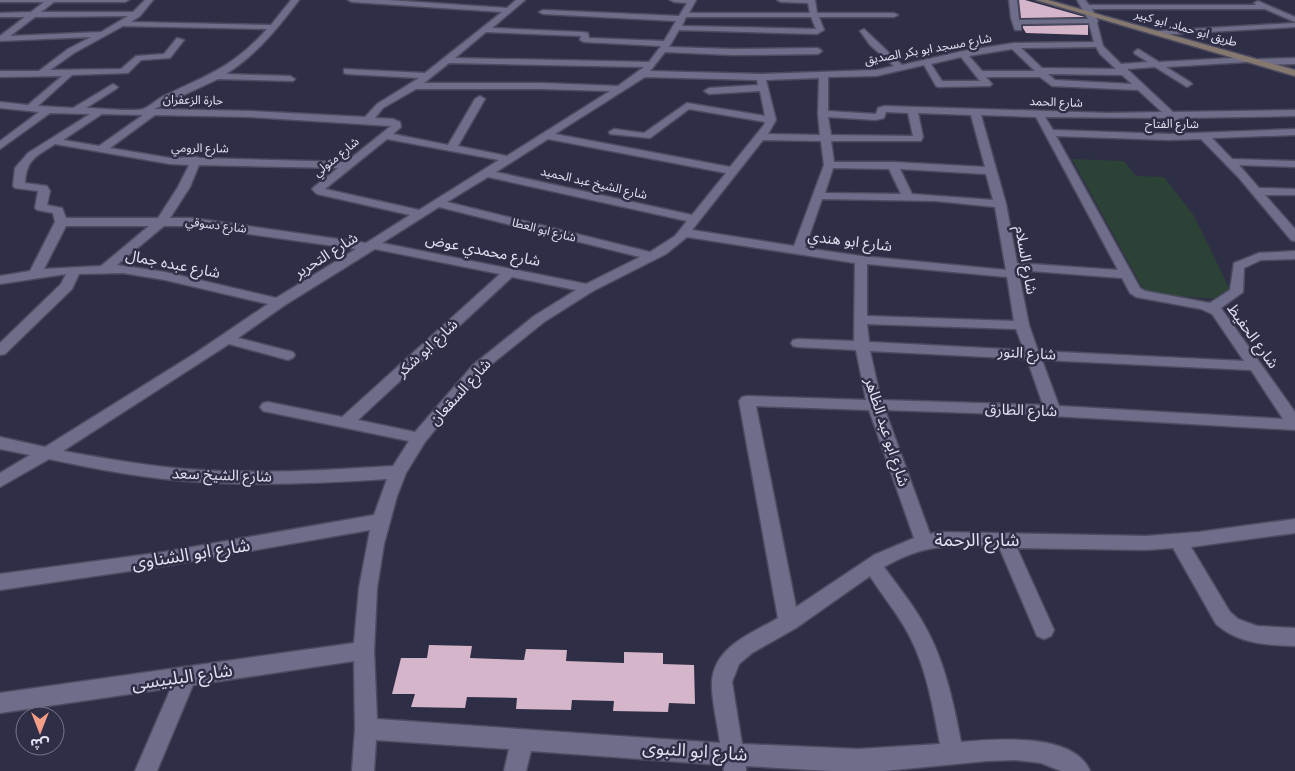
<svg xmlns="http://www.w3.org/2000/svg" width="1295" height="771" font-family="Raleway,'Noto Sans Arabic',sans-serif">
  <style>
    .green { fill: #2d4237 }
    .building { fill: #d4b5c9 }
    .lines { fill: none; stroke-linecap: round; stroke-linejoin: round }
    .minor-casing { stroke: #4c4b60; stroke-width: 3 }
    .secondary-casing { stroke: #4c4b60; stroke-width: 3 }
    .minor { fill: #6e6e8b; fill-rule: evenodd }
    .secondary { fill: #85786f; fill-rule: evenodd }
    .labels { text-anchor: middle; stroke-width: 5; stroke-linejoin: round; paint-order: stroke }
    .far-street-label { font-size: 12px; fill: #e1e1f2; stroke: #2f2e47 }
    .street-label { font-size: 15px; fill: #e1e1f2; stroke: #2f2e47 }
    .near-street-label { font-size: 18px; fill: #e1e1f2; stroke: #2f2e47 }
  </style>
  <rect width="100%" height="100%" fill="#2f2e47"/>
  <path class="green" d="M1072,159L1124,161L1136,176L1164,177L1194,216L1235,300L1146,294Z"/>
  <g class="building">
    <path d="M1019,0H1025L1085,17L1021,18Z"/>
    <path d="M1088,25V35L1026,33L1023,28V26Z"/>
    <path d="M429,645L472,646L470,658L524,660L526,649L567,650L566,661L624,663V652L663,653V664L694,665L695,704L669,703L668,712L613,711L614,701L572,700L571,710L516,709L517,698L467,697L465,708L411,707L415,694H392L401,658H427Z"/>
  </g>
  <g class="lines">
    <defs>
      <g id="minor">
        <path d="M0,0H129L125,2H54L41,12H133L145,0H153L140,16L131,22L271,25L291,0H299C278,28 256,55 226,74L290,76L295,79L293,81L218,79L154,109L251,111L365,117L377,104L419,78L347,74L344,73V69L425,73L502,12L352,2L348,0H388L507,8L516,0H525L492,28L582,32L588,33L589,38L664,41L676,21L543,14L539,12L543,10L679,16L687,3L674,2L670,0H696L689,13H810L808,3L781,2L777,0H815L817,13H894L898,15L894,17H819L824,30L817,34L679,30L669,47L732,49L818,48L822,51L818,54L732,55L665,52L650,71L761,74L876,70L894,66L870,45L860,31L864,29L902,65L963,51L1014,43L1094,42L1089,23L1021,24V30H1015L1011,18L1009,0H1017L1019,20L1088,19L1077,0H1085L1089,5H1256L1254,3L1258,1L1295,17V22L1265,9H1092L1098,21L1097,23L1103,46L1121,64L1148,62L1135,54L1134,52L1138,49L1159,62L1250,57V61L1247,62L1166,67L1190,82L1192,84L1187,87L1155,67L1127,69L1173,112L1295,110V116L1179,118L1178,121L1175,122L1168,118L1045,117L1053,130L1169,134L1295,129V135L1212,138L1232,159L1295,161V167L1239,165L1259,188L1295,189V195H1265L1295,229V241L1291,240L1239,178L1201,139L1169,140L1056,136L1140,288L1145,291L1210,303L1230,290L1234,263L1259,253L1295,251V259L1261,260L1244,268L1243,292L1221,308L1295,412V430L1036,415L885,410L930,534L938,532L1146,536L1199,532L1295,519V533L1191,547L1230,612L1238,619L1257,626L1295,628V646C1266,645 1239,644 1216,624L1173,548L1146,550L1017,548L1054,630L1051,636L1044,639L1037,636L999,547C951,546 927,542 884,567C897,585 911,602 922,621C944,658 953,700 961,742C996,739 1074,732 1090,771H1061L1041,763L1015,760L987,761L884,771H831L746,766V771H724L723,765L531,751L526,771H504L509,749L376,740L374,771H352L355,729L354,661L193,685L157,771H135L171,688L0,713V693L354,643L359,588L370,530L164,566L0,590V574L164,552L374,515L387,479C325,483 262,486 200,482C149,479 99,470 49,459L0,487V473L30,455L0,449V437L45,447L194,354L268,304L165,280L123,273L79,274L72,289L5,354L0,355V343L61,284L66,274L0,284V276L30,271L55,222L53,213L37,210L35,208L38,191L15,188L13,186L15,168L28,153L90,114L50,113L0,149V141L39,112L0,108V102L28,105L62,76L0,77V71H39L68,49L91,37L0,41V36L25,17H0V13L31,12L44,2H0ZM128,16L101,32L10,36L35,17ZM686,17H811L816,29L682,26ZM123,26L267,29C233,67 210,74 166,95C158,98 151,106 143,109C135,112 97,108 86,108L116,89L118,87L113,84L73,108L38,106L72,75L128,73L141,60L170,58L184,40L177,38L164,54L136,56L121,69L50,70L74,53ZM486,32L581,36L580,40L584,42L661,46L649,62L455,58ZM1096,47L1100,54L1116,69L1042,68L1021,48ZM1012,49L1035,71H982L969,56ZM961,57L980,81H942L931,64ZM449,63L644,67L618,86L542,83H424ZM924,65L936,86L939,87L990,86L992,84L986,77H1040L1052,86L1138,90L1162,112L1109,113L884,106L878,108L876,114L828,111V77L876,76ZM1048,74L1122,75L1132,84L1055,80ZM645,77L757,80L758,85L709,88L704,91L709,94L760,91L765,116L687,103L644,133L614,129L609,132L610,134L650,138L689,109L765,122L764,125L730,167L555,134ZM819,78L818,114L820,135L768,134L776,120L766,80ZM416,89H542L610,91L507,156L458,146L485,99L480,96L475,99L448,145L393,134L401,127L400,122L393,119L375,118L383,108ZM886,112L908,113L913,136L831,135L828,117L876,120L884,118ZM918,113L971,115L985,167L893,162H834L831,141H921L923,137ZM102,114L143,115L99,146L63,140ZM155,115L251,117L391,126L346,162L200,158L196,157L170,158L110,148ZM981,115L1036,117L1118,270L1017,263L1006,204ZM387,139L499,160L419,210L325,189ZM548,139L726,173L692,215L496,172ZM763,140L821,141L824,165L794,246L692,230ZM55,144L170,164L189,165L178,187L158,218H66L62,208L47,205L50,191L47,186L25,183C26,159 37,156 55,144ZM199,165L338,168L314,187L312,189L317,194L410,215L366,243L192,218H170L190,187ZM833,168L889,169L901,194L825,193ZM900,169L986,174L993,200L912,194ZM488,177L687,221L675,236L650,252L447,202ZM822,199L936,201L995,207L1006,270L861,256L805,248ZM439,207L640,257L586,284L382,243ZM66,226H149L101,266L44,269ZM164,226H192L356,249L276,298L165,272L117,265ZM687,237L855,263L854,341L798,339L793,340L791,343L793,346L798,347L856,350L866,400L747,396L742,397L739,401L778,618C753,633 714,646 712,682C711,698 718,726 720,743L377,719L374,651L377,588L384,544L397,496L406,473L425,442L483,371L544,322L593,291L666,254ZM375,249L500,274L342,417L268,402L263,403L260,407L263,411L268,412L409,441L393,466C329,470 264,474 199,470C153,467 108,459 63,451L229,344L288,360L293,358L295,355L293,352L238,338L285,305ZM867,264L1007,277L1014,321L867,316ZM1018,270L1122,278L1130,293L1136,297L1201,309L1212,314L1244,361L1038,351L1029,325ZM512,277L576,290L534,316L473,365L415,432L358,420ZM867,324L1016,329L1024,350L869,342ZM870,351L1027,359L1043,405L881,400ZM1042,360L1251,370L1283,419L1059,406ZM756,406L869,410L914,538L874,555L796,607ZM870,576C883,597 899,615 910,637C927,670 933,708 940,744L858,749L742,744L732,682L739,664L752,653L796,628Z"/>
        <path d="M1295,23V27L1158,35L1154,33L1158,31Z"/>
        <path d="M1295,58V64L1259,65L1255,62L1259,59Z"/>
      </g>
      <path id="secondary" d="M1036,0H1048L1295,70V76Z"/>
    </defs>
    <use href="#minor" class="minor-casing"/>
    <use href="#secondary" class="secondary-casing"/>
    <use href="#minor" class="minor"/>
    <use href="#secondary" class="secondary"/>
  </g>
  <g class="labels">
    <g class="far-street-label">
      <text transform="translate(1186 28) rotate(16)" y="4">طريق ابو حماد, ابو كبير</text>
      <text transform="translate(928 49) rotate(-10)" y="4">شارع مسجد ابو بكر الصديق</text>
      <text transform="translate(193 100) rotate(1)" y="4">حارة الزعفران</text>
      <text transform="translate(1056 102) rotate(2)" y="4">شارع الحمد</text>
      <text x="1172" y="128">شارع الفتاح</text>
      <text transform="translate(200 148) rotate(1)" y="4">شارع الرومي</text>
      <text transform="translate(336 157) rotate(-39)" y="4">شارع متولي</text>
      <text transform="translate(594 183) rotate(13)" y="4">شارع الشيخ عبد الحميد</text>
      <text transform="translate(216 225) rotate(7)" y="4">شارع دسوقي</text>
      <text transform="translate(544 230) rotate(14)" y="4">شارع ابو العطا</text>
    </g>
    <g class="street-label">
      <text transform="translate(850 241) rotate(7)" y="5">شارع ابو هندي</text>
      <text transform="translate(483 250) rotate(11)" y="5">شارع محمدي عوض</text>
      <text transform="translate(326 255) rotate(-32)" y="5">شارع التحرير</text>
      <text transform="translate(1026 260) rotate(80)" y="5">شارع السلام</text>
      <text transform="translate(173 264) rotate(11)" y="5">شارع عبده جمال</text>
      <text transform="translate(1253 336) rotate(54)" y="5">شارع الحفيظ</text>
      <text transform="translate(427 348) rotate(-43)" y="5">شارع ابو شكر</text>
      <text transform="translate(1027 353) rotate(3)" y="5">شارع النور</text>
      <text transform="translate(460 392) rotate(-48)" y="5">شارع السقعان</text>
      <text transform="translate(1021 410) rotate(2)" y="5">شارع الطارق</text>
      <text transform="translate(887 432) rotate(72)" y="5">شارع ابو عبد الظاهر</text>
      <text transform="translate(222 475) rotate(2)" y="5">شارع الشيخ سعد</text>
    </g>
    <g class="near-street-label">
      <text x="977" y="546">شارع الرحمة</text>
      <text transform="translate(191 554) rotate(-9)" y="6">شارع ابو الشناوى</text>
      <text transform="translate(182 677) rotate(-8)" y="6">شارع البلبيسى</text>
      <text transform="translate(695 751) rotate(4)" y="6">شارع ابو النبوى</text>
    </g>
  </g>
  <g transform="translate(40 731) rotate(180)"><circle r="24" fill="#2f2e47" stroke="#76768b"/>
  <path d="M0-4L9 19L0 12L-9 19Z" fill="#f49e88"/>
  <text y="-8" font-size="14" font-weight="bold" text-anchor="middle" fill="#e1e1f2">ش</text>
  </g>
</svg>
